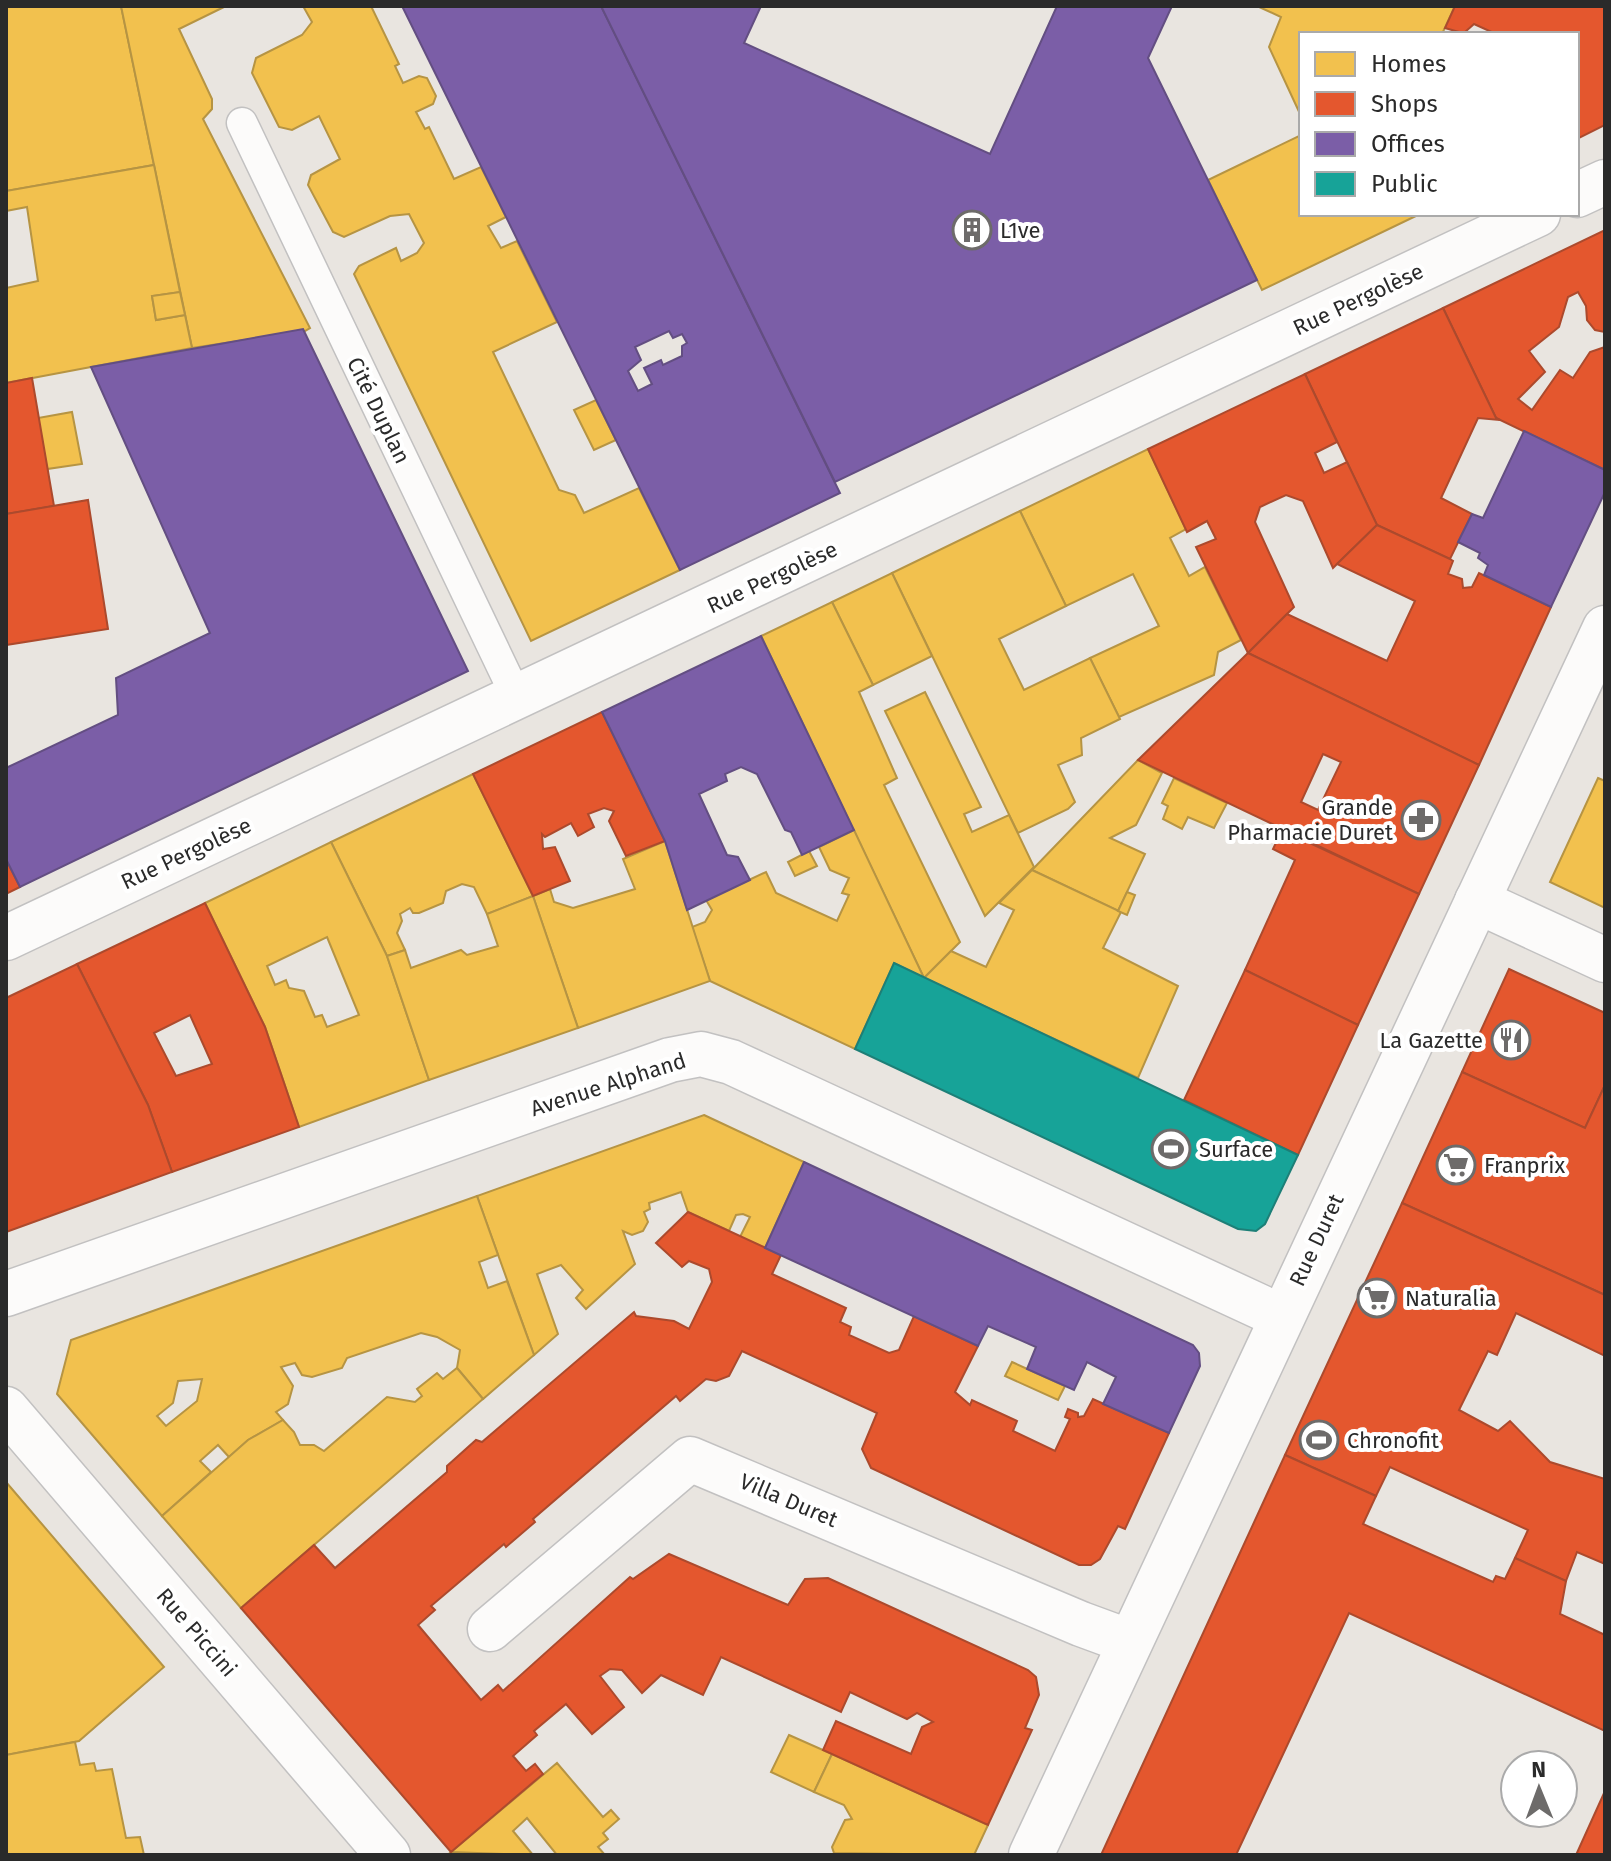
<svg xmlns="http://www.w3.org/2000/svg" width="1611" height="1861" font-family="'Fira Sans',sans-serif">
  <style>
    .homes { fill: #f2c14e; stroke: #b69443; stroke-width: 2; fill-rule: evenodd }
    .shops { fill: #e4572e; stroke: #ac4a2d; stroke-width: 2; fill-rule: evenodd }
    .offices { fill: #7b5ea7; stroke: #634e82; stroke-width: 2; fill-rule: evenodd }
    .public { fill: #17a398; stroke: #1d7f77; stroke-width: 2 }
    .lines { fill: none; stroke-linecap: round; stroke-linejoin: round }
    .lane-casing { stroke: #c2c1c1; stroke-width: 33 }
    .street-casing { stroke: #c2c1c1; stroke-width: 47 }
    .lane { stroke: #fcfbfa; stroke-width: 30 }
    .street { stroke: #fcfbfa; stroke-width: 44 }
    .labels { text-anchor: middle; stroke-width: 8; stroke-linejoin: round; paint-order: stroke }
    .poi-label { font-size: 22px; fill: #2a2a2a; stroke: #fff; text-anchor: start }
    .street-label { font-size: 22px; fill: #2a2a2a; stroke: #fff }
  </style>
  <rect width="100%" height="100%" fill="#e9e5e0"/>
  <g class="homes">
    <path d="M6,6H121L154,165L6,191Z"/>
    <path d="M121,6H226L179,29L212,99V109L203,119L310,328L305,331L192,348Z"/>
    <path d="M303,6H371L399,64L395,66L403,83L419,76L427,78L436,96L433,104L416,112L425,129L429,127L454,179L481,167L506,217L488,226L501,248L517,241L557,322L493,352L559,490L575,495L584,513L639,488L680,570L531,641L354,274L359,266L396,248L401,261L417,253L424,243L409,214L390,216L344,237L333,232L308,185L311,175L340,159L319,116L292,130L279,127L252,73L256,58L302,35L312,22Z"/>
    <path d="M1257,6H1455L1442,34H1301V116L1269,47L1281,17Z"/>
    <path d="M1301,135V214H1420L1262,290L1208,180Z"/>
    <path d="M154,165L180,292L152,296L156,320L185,315L192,348L6,383V288L38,281L27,207L6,211V191Z"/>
    <path d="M180,292L185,315L156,320L152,296Z"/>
    <path d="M596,400L616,440L594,450L574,410Z"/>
    <path d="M72,412L82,464L47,469L38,418Z"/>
    <path d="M1148,449L1186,529L1170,538L1189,576L1205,567L1241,640L1218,652L1214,675L1119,717L1090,658L1159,626L1133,574L1066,606L1020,511Z"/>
    <path d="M1020,511L1066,606L999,639L1024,690L1090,658L1120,719L1081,738L1082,755L1058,765L1075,802L1068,809L1018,833L892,573Z"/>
    <path d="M892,573L932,656L873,685L832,602Z"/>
    <path d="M832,602L873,685L859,692L897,778L884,785L960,942L924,978L761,636Z"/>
    <path d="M925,692L981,807L964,814L972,832L1009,815L1034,867L985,916L885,711Z"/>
    <path d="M1138,760L1162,773L1136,825L1110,838L1145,854L1118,911L1032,870Z"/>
    <path d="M473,774L533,896L487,914L474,887L462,884L446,891L443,903L419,913H413L410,908L400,914L402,921L397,933L405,950L387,956L331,842Z"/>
    <path d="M1174,778L1227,803L1214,828L1188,817L1182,829L1163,819L1168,806L1162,803Z"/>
    <path d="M1598,778L1605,781V908L1550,882Z"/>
    <path d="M854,830L924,978L894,963L855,1049L710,981L692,927L705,922L712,910L706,900L766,872L776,893L837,921L849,895L842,893L849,878L830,870L819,847Z"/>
    <path d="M665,841L710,981L578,1028L533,896L550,889L554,902L573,908L635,889L623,859Z"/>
    <path d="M331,842L387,956L429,1080L299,1127L265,1027L205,903ZM327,937L359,1015L327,1027L322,1015L315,1017L304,991L289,988L286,980L275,985L267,966Z"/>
    <path d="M809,851L817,866L795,876L788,862Z"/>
    <path d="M1032,870L1121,912L1103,948L1178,986L1138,1078L924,978L951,951L986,967L1014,910L999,903Z"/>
    <path d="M1127,892L1135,895L1127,915L1118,911Z"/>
    <path d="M533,896L578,1028L429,1080L387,956L405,950L411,968L461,950L467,955L498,946L487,914Z"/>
    <path d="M704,1115L804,1162L765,1248L740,1237L750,1217L743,1214L736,1215L729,1231L688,1212L681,1192L649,1203L650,1209L644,1212L648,1222L643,1231L632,1235L623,1231L635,1264L586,1309L576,1298L583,1290L561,1265L537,1274L558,1334L534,1355L477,1196Z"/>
    <path d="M477,1196L498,1255L479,1262L488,1288L507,1281L534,1355L483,1399L457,1368L460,1350L437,1337L421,1333L347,1358L342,1368L312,1377L302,1375L295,1363L281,1367L293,1386L288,1404L276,1412L283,1420L248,1440L229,1457L218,1445L200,1461L211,1472L162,1516L57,1394L71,1340ZM202,1379L197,1401L166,1426L157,1416L173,1403L178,1381Z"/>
    <path d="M1012,1362L1065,1386L1058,1400L1005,1376Z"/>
    <path d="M457,1368L483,1399L241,1608L162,1516L248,1440L283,1420L294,1432L300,1445H314L324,1451L387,1397L415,1402L422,1396L417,1389L437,1373L443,1379Z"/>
    <path d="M6,1482L164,1667L79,1741L6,1755Z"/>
    <path d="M789,1735L832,1754L814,1792L771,1772Z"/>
    <path d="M75,1742L80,1765L94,1763L96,1771L112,1769L126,1838L140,1837L144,1855H6V1755Z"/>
    <path d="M832,1754L988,1825L974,1855L834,1853L832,1847L845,1820L852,1819L844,1805L814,1792Z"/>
    <path d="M557,1763L603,1817L611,1810L619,1819L603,1833L608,1839L598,1847L605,1855H557L527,1818L513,1831L533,1855L451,1852Z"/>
  </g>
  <g class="shops">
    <path d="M1455,6H1605V125L1577,139V34H1496L1474,24L1464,33L1459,32L1445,28Z"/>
    <path d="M1605,230V332L1595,330L1587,320L1586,306L1578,292L1568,297L1559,327L1529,351L1545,372L1518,399L1532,410L1560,370L1573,378L1590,352L1605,347V470L1496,418L1443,308Z"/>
    <path d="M1443,308L1496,418L1500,420L1478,418L1441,498L1472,514L1450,559L1377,525L1305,374Z"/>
    <path d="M1305,374L1337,442L1315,453L1324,473L1347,462L1377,525L1333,568L1303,501L1286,495L1260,507L1255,522L1294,607L1248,653L1196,547L1216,539L1207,521L1187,532L1148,449Z"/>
    <path d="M32,378L54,506L6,514V383Z"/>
    <path d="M88,500L108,629L6,645V514Z"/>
    <path d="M1377,525L1450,559L1453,561L1448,574L1462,579L1463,588L1472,587L1479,573L1551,607L1479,765L1248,653L1287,614L1387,661L1415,601L1337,564Z"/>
    <path d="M1248,653L1479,765L1419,894L1138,760ZM1323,754L1341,762L1318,810L1301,802Z"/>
    <path d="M602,712L665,841L626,856L609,821L614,811L604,808L588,814L594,827L578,836L571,823L545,837L542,834L543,849L555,847L570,881L533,896L473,774Z"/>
    <path d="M1282,830L1419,894L1358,1025L1245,970L1295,860L1273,849Z"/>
    <path d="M6,859L20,887L6,894Z"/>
    <path d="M205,903L265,1027L299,1127L172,1172L148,1105L77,964ZM190,1015L212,1064L176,1076L154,1033Z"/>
    <path d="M77,964L148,1105L172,1172L6,1232V998Z"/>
    <path d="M1509,969L1605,1013V1085L1585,1128L1462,1072Z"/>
    <path d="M1245,970L1358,1025L1298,1155L1184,1100Z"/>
    <path d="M1462,1072L1585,1128L1605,1085V1295L1402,1203Z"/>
    <path d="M1402,1203L1605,1295V1356L1516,1313L1497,1355L1488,1351L1459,1410L1498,1431L1510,1421L1550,1462L1605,1479V1564L1577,1552L1566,1581L1515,1558L1528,1530L1390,1467L1376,1496L1285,1455Z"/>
    <path d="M688,1212L781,1255L772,1274L846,1308L840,1322L851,1327L849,1335L889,1353L899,1350L914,1316L978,1346L955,1392L970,1405L972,1400L1017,1421L1013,1431L1055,1451L1070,1419L1065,1417L1068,1409L1078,1413V1417L1084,1416L1093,1399L1169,1433L1125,1529L1118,1526L1100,1559L1091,1565H1079L871,1468L862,1449L877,1413L742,1351L729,1376L716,1381L706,1379L680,1401L676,1396L533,1519L535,1522L506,1547L504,1544L431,1606L435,1610L418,1625L481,1700L498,1685L503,1691L630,1577L633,1579L669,1554L788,1605L805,1579L828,1578L1028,1670L1036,1677L1039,1695L1025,1728L1032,1730L988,1825L823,1750L836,1721L911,1754L922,1727L933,1722L917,1713L907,1719L850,1692L841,1712L721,1657L703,1695L661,1675L642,1693L622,1670L610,1669L600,1676L624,1707L592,1734L566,1704L534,1731L537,1735L513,1756L526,1771L535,1764L543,1774L451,1852L241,1608L314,1545L335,1568L447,1472V1466L476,1440L482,1442L634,1312L636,1316L674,1321L689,1329L712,1282L709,1269L689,1261L682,1267L656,1243Z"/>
    <path d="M1285,1455L1376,1496L1363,1524L1493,1582L1496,1576L1505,1579L1515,1558L1566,1581L1560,1614L1605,1635V1731L1349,1613L1236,1855H1101Z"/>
    <path d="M1605,1791V1855H1576Z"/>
  </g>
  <g class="offices">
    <path d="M402,6H601L840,493L680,570ZM669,331L673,338L682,334L687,343L682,346V356L663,365L661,360L644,368L652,384L638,391L628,371L641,360L635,347Z"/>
    <path d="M601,6H761L744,43L990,154L1057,6H1172L1148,58L1257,280L835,482Z"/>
    <path d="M303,329L468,671L20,887L6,859V768L118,715L116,678L210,633L91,367Z"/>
    <path d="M1524,431L1605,470V492L1551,607L1484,575L1488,565L1478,558L1480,553L1458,542L1472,514L1483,518Z"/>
    <path d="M761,636L854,830L802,855L791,832L785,830L757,774L741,767L725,774L727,781L699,794L727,855L738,857L750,880L687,910L665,841L602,712Z"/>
    <path d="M804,1162L1193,1345L1199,1353L1200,1366L1169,1433L1103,1404L1116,1377L1087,1362L1074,1390L1027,1369L1036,1347L988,1326L978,1346L765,1248Z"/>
  </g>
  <path class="public" d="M894,963L1298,1155L1265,1224L1256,1231L1238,1229L855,1049Z"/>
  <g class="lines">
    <defs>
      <path id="lane" d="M242,123L517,698"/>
      <g id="street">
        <path d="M1577,195L1605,182"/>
        <path d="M1477,901L1605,960"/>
        <path d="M6,938L1538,214"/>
        <path d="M6,1294L670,1060L701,1054L731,1062L1280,1316"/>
        <path d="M6,1409L388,1855"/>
        <path d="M490,1629L690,1459L1081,1624L1130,1642"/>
        <path d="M1031,1855L1605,628"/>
      </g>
    </defs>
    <use href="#lane" class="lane-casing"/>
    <use href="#street" class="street-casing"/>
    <use href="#lane" class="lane"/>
    <use href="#street" class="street"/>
  </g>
  <defs>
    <symbol id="building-ring" viewBox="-11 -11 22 22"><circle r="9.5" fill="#fff" stroke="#6d6b6a" stroke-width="1.5"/><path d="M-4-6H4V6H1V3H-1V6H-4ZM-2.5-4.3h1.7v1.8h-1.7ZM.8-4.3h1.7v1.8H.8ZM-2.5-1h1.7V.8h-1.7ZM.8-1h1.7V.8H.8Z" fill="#6d6b6a"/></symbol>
    <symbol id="pharmacy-ring" viewBox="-11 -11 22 22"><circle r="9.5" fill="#fff" stroke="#6d6b6a" stroke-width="1.5"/><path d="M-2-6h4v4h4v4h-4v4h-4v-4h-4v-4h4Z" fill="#6d6b6a"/></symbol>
    <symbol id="restaurant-ring" viewBox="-11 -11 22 22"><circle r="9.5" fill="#fff" stroke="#6d6b6a" stroke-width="1.5"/><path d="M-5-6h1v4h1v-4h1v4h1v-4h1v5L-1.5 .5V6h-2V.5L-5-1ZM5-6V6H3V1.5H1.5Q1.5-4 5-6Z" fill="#6d6b6a"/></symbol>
    <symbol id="stadium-ring" viewBox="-11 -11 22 22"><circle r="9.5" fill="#fff" stroke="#6d6b6a" stroke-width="1.5"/><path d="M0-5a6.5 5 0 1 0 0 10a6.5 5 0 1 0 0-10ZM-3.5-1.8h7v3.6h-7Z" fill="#6d6b6a"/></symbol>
    <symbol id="supermarket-ring" viewBox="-11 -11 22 22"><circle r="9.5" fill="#fff" stroke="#6d6b6a" stroke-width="1.5"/><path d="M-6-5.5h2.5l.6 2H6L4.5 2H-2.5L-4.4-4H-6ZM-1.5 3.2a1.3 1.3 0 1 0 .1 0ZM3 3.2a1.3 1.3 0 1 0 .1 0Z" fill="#6d6b6a"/></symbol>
  </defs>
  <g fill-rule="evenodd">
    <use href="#building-ring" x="950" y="208" width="44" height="44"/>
    <use href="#pharmacy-ring" x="1399" y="798" width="44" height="44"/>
    <use href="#restaurant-ring" x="1489" y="1018" width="44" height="44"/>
    <use href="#stadium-ring" x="1149" y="1127" width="44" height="44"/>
    <use href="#supermarket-ring" x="1434" y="1143" width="44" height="44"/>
    <use href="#supermarket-ring" x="1355" y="1276" width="44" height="44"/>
    <use href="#stadium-ring" x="1297" y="1418" width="44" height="44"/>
  </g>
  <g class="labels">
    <g class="poi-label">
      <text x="1000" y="238">L1ve</text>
      <text x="1393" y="815" text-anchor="end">Grande<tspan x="1393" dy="25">Pharmacie Duret</tspan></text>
      <text x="1483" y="1048" text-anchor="end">La Gazette</text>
      <text x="1199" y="1157">Surface</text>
      <text x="1484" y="1173">Franprix</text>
      <text x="1405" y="1306">Naturalia</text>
      <text x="1347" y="1448">Chronofit</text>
    </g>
    <g class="street-label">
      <text transform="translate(1358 299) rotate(-25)" y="8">Rue Pergolèse</text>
      <text transform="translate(379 410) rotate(64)" y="8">Cité Duplan</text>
      <text transform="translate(772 577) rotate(-25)" y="8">Rue Pergolèse</text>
      <text transform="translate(186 853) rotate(-25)" y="8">Rue Pergolèse</text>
      <text transform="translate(608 1084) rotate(-18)" y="8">Avenue Alphand</text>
      <text transform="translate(1316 1240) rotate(-65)" y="8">Rue Duret</text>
      <text transform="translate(789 1500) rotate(23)" y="8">Villa Duret</text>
      <text transform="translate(197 1632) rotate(49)" y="8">Rue Piccini</text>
    </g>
  </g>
  <rect width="1611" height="1861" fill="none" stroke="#2a2a2a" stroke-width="16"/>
  <rect x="1299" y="32" width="280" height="184" fill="#ffffff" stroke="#aaaaaa" stroke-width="2"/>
  <rect x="1315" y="52" width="40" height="24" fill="#f2c14e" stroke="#aaaaaa" stroke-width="2"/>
  <text x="1371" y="72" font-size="24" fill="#2a2a2a">Homes</text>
  <rect x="1315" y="92" width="40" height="24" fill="#e4572e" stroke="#aaaaaa" stroke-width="2"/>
  <text x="1371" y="112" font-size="24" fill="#2a2a2a">Shops</text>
  <rect x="1315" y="132" width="40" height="24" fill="#7b5ea7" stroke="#aaaaaa" stroke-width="2"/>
  <text x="1371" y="152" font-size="24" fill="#2a2a2a">Offices</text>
  <rect x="1315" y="172" width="40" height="24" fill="#17a398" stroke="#aaaaaa" stroke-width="2"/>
  <text x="1371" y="192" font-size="24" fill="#2a2a2a">Public</text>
  <g transform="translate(1539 1789) rotate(359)"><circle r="38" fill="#ffffff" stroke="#aaaaaa" stroke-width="2"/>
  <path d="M0-6L14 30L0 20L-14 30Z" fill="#6d6b6a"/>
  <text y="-12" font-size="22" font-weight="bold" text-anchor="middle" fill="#2a2a2a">N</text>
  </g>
</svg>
